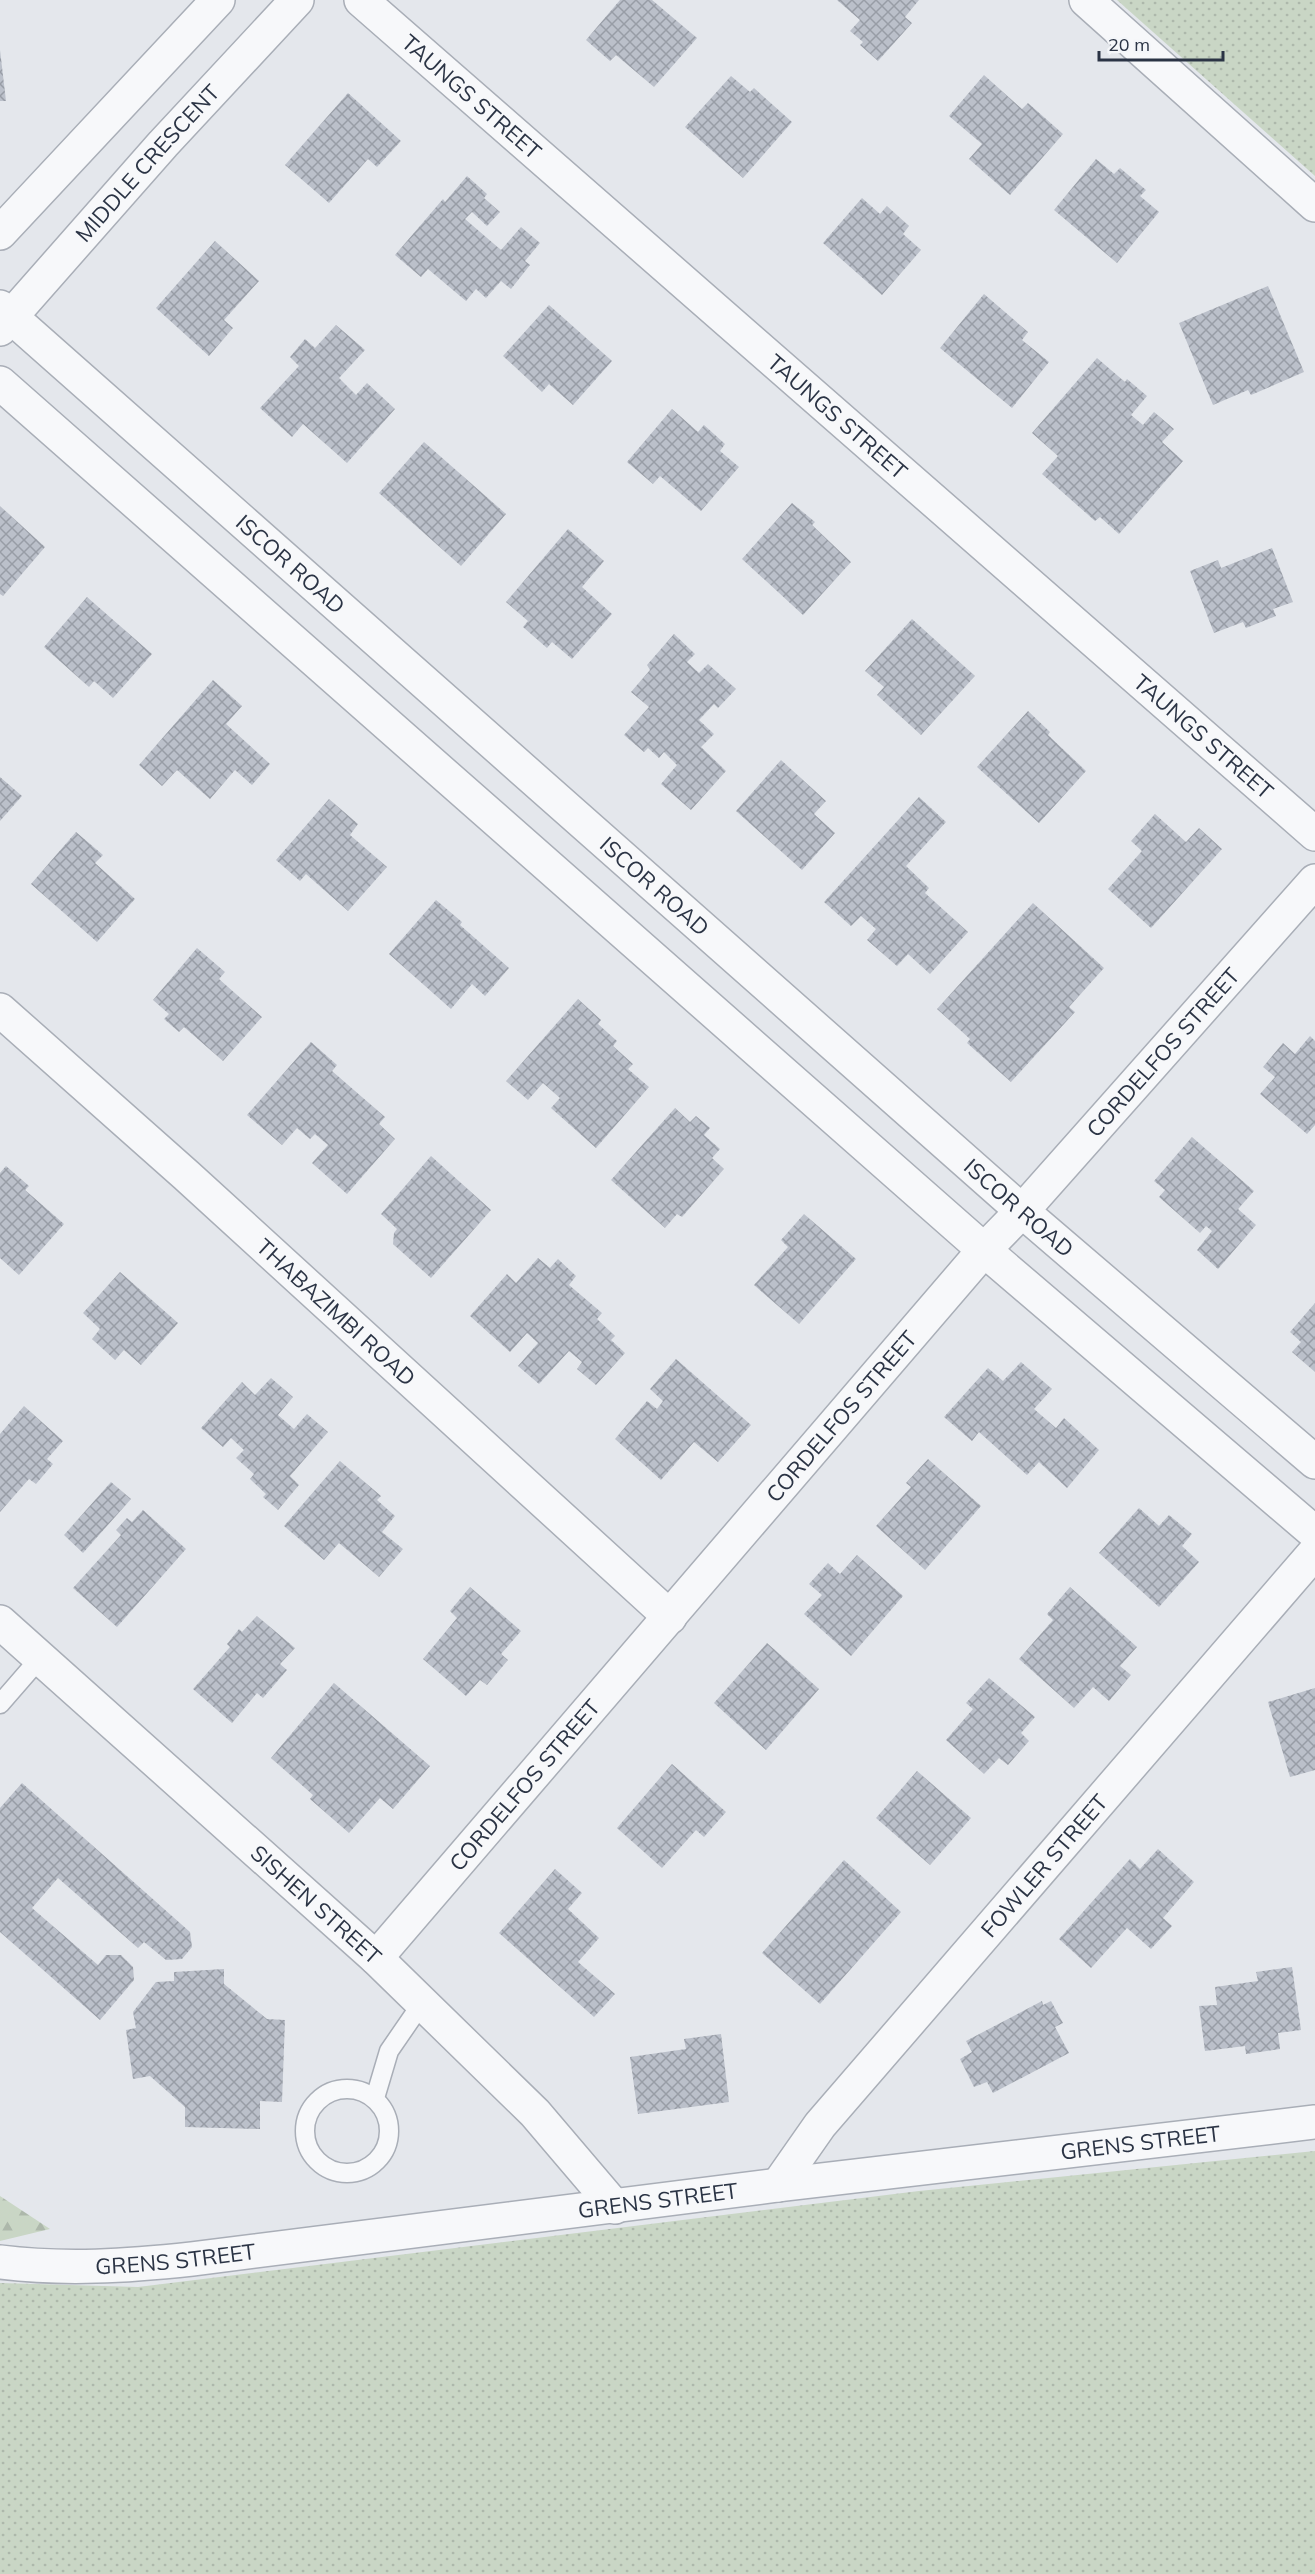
<svg xmlns="http://www.w3.org/2000/svg" width="1315" height="2574" font-family="Mulish,sans-serif">
  <style>
    .forest { fill: url(#forest-firs) }
    .park { fill: url(#park-dots) }
    .building { fill: url(#building-cross-hatch) }
    .lines { fill: none; stroke-linecap: round; stroke-linejoin: round }
    .lane-casing { stroke: #a9aeb7; stroke-width: 21 }
    .street-casing { stroke: #a9aeb7; stroke-width: 36 }
    .lane { stroke: #f7f8fa; stroke-width: 18 }
    .street { stroke: #f7f8fa; stroke-width: 33 }
    .labels { text-anchor: middle; stroke-width: 4.5; stroke-linejoin: round; paint-order: stroke }
    .street-label { font-size: 22px; fill: #2b3445; stroke: #f4f6f9 }
  </style>
  <defs>
    <pattern id="forest-firs" width="22" height="20" patternUnits="userSpaceOnUse" patternTransform="scale(1.5)"><rect width="22" height="20" fill="#c9d6c5"/><path d="M5 1l3.5 6h-7zM16 11l3.5 6h-7z" fill="#adb8ab"/></pattern>
    <pattern id="park-dots" width="8" height="8" patternUnits="userSpaceOnUse" patternTransform="scale(1.5)"><rect width="8" height="8" fill="#c9d6c5"/><path d="M2 2h.1M6 6h.1" fill="none" stroke="#adb8ab" stroke-width="1.8" stroke-linecap="round"/></pattern>
    <pattern id="building-cross-hatch" width="8" height="8" patternUnits="userSpaceOnUse" patternTransform="scale(1.5)"><rect width="8" height="8" fill="#bbc0ca"/><path d="M0 0l8 8M0 8l8-8" fill="none" stroke="#989da6"/></pattern>
  </defs>
  <rect width="100%" height="100%" fill="#e4e7ec"/>
  <path class="forest" d="M0,2196L50,2229L0,2241Z"/>
  <g class="park">
    <path d="M1117,0H1315V176Z"/>
    <path d="M1315,2151V2574H0V2283L138,2287L919,2191Z"/>
  </g>
  <g class="building">
    <path d="M620,0H652L697,38L654,87L616,55L610,61L586,40Z"/>
    <path d="M837,0H919L905,17L912,23L878,61L860,45L863,42L850,31L860,20Z"/>
    <path d="M0,50L6,101H0Z"/>
    <path d="M984,75L1022,109L1028,103L1063,134L1010,195L969,159L982,144L949,116Z"/>
    <path d="M731,76L750,92L754,88L792,122L743,178L685,127Z"/>
    <path d="M348,93L401,141L377,167L368,159L329,203L285,165Z"/>
    <path d="M1096,159L1114,174L1120,168L1146,190L1140,196L1159,212L1117,263L1054,210Z"/>
    <path d="M467,176L487,194L484,198L500,212L487,226L472,212L465,219L501,250L521,227L540,243L525,261L530,265L511,289L501,281L486,298L476,289L466,301L428,269L421,277L395,255L443,199L445,202Z"/>
    <path d="M862,198L880,214L887,206L909,226L903,234L921,250L882,295L823,243Z"/>
    <path d="M215,241L259,281L224,320L233,328L209,356L156,308Z"/>
    <path d="M1268,286L1304,372L1251,395L1248,390L1213,405L1179,323Z"/>
    <path d="M984,294L1028,332L1022,340L1049,362L1012,408L940,348Z"/>
    <path d="M549,305L612,361L573,405L549,384L542,392L503,356Z"/>
    <path d="M336,325L365,350L339,378L356,395L367,383L395,409L347,463L303,424L292,437L260,408L299,366L290,357L305,339L315,348Z"/>
    <path d="M1097,358L1125,382L1127,379L1147,396L1131,415L1143,425L1154,412L1174,429L1162,442L1183,461L1119,534L1100,517L1095,521L1042,474L1058,456L1032,433Z"/>
    <path d="M672,409L698,432L704,425L725,444L720,451L739,467L701,511L660,476L653,484L627,462Z"/>
    <path d="M424,442L506,514L461,566L379,493Z"/>
    <path d="M792,503L815,522L812,525L851,562L803,615L742,559Z"/>
    <path d="M0,506L45,547L3,596L0,594Z"/>
    <path d="M568,529L604,561L582,587L612,614L572,659L552,642L547,648L523,627L528,621L506,602Z"/>
    <path d="M1272,548L1293,602L1273,609L1276,616L1246,628L1243,622L1214,633L1190,571L1218,560L1221,568Z"/>
    <path d="M87,597L152,654L113,698L94,681L89,687L44,647Z"/>
    <path d="M912,619L975,676L921,735L877,695L884,687L865,671Z"/>
    <path d="M674,634L695,654L687,662L699,673L708,664L736,689L718,708L714,704L699,720L714,734L701,747L726,771L691,810L661,784L677,765L664,752L659,758L648,748L644,752L624,735L649,707L631,692L650,670L647,665Z"/>
    <path d="M213,680L242,706L226,724L270,764L252,785L235,770L210,799L177,770L162,786L139,765Z"/>
    <path d="M1028,711L1050,732L1048,735L1086,771L1039,823L977,767Z"/>
    <path d="M781,760L826,801L814,814L835,833L802,870L736,811Z"/>
    <path d="M0,777L22,796L0,821Z"/>
    <path d="M919,797L946,822L906,866L929,888L925,893L968,932L930,974L908,954L897,966L867,940L876,929L861,916L851,926L824,902Z"/>
    <path d="M329,799L358,824L350,835L387,867L348,911L306,874L300,881L276,860Z"/>
    <path d="M1155,814L1186,842L1199,828L1222,849L1151,928L1108,889L1142,851L1131,841Z"/>
    <path d="M76,832L103,855L95,863L135,899L97,942L31,884Z"/>
    <path d="M436,900L462,922L460,925L509,968L485,996L472,984L451,1009L389,954Z"/>
    <path d="M1033,903L1104,968L1069,1007L1075,1012L1011,1082L967,1043L970,1039L937,1009Z"/>
    <path d="M197,948L225,972L219,979L262,1017L223,1061L184,1027L179,1032L164,1019L169,1014L153,1000Z"/>
    <path d="M578,999L601,1020L598,1024L617,1041L613,1046L633,1064L628,1069L649,1087L596,1148L551,1108L560,1098L543,1083L528,1100L506,1081Z"/>
    <path d="M1310,1036L1315,1041V1125L1307,1134L1260,1094L1275,1077L1263,1067L1283,1043L1295,1054Z"/>
    <path d="M311,1042L337,1065L332,1071L385,1117L379,1124L395,1139L347,1194L312,1163L328,1145L315,1134L310,1139L297,1128L282,1145L247,1115Z"/>
    <path d="M675,1108L690,1122L696,1116L710,1128L704,1135L720,1149L712,1158L724,1169L682,1217L677,1214L665,1228L611,1180Z"/>
    <path d="M1192,1137L1254,1191L1238,1209L1256,1225L1218,1269L1197,1250L1212,1231L1206,1226L1200,1233L1159,1197L1165,1190L1154,1181Z"/>
    <path d="M431,1156L491,1210L431,1278L393,1244L394,1233L397,1229L381,1214Z"/>
    <path d="M6,1166L29,1186L25,1190L64,1224L19,1275L0,1258V1173Z"/>
    <path d="M804,1214L856,1259L799,1324L754,1285L788,1247L781,1240Z"/>
    <path d="M538,1258L550,1268L558,1259L576,1276L569,1285L602,1313L597,1319L615,1336L611,1340L625,1353L596,1385L577,1369L582,1362L569,1351L539,1384L518,1366L538,1343L527,1333L510,1352L470,1316L507,1274L516,1283Z"/>
    <path d="M120,1272L178,1323L141,1365L124,1350L115,1360L92,1339L100,1329L83,1313Z"/>
    <path d="M1315,1303V1372L1292,1352L1301,1342L1290,1332Z"/>
    <path d="M676,1359L751,1425L718,1462L694,1442L661,1480L615,1439L647,1401L657,1409L663,1401L650,1389Z"/>
    <path d="M1021,1362L1052,1389L1034,1409L1056,1428L1064,1418L1099,1450L1067,1488L1039,1462L1027,1475L979,1432L972,1441L944,1417L988,1368L1003,1381Z"/>
    <path d="M271,1378L293,1397L278,1415L294,1429L307,1414L328,1432L290,1476L299,1485L278,1510L263,1497L266,1494L250,1479L254,1474L236,1458L244,1450L231,1438L223,1447L201,1428L242,1382L255,1395Z"/>
    <path d="M24,1406L63,1441L47,1459L53,1464L36,1484L29,1479L0,1512V1434Z"/>
    <path d="M928,1459L981,1506L925,1570L876,1526L911,1487L906,1483Z"/>
    <path d="M340,1461L381,1496L377,1500L395,1516L382,1532L403,1549L379,1577L339,1543L324,1560L284,1526Z"/>
    <path d="M111,1482L131,1499L83,1553L64,1535Z"/>
    <path d="M1139,1508L1159,1526L1169,1515L1192,1534L1182,1546L1199,1562L1159,1607L1099,1553Z"/>
    <path d="M143,1510L186,1549L117,1627L73,1588L121,1535L116,1530L127,1518L132,1522Z"/>
    <path d="M857,1555L903,1596L851,1656L804,1614L822,1595L809,1584L828,1563L840,1574Z"/>
    <path d="M470,1587L521,1631L501,1654L508,1660L487,1685L480,1680L466,1696L423,1659L457,1618L450,1611Z"/>
    <path d="M1070,1587L1137,1647L1120,1666L1131,1675L1109,1701L1093,1687L1074,1708L1019,1659L1053,1620L1047,1614Z"/>
    <path d="M257,1616L295,1648L280,1664L287,1670L263,1698L257,1693L232,1723L193,1689L230,1647L227,1644L239,1629L242,1632Z"/>
    <path d="M767,1643L819,1689L766,1750L714,1703Z"/>
    <path d="M989,1678L1035,1717L1021,1733L1029,1741L1008,1765L999,1758L984,1774L946,1740L973,1709L966,1703Z"/>
    <path d="M334,1683L430,1766L393,1809L380,1798L349,1833L310,1799L313,1795L271,1758Z"/>
    <path d="M1315,1688V1770L1290,1777L1268,1702Z"/>
    <path d="M672,1764L726,1812L704,1837L696,1830L662,1868L617,1828Z"/>
    <path d="M917,1771L971,1818L930,1865L876,1818Z"/>
    <path d="M22,1783L190,1932L192,1947L182,1959L166,1960L144,1942L138,1948L58,1878L32,1908L98,1965L106,1955H121L133,1967L134,1980L100,2020L0,1932V1808Z"/>
    <path d="M1158,1849L1194,1882L1163,1918L1172,1926L1151,1949L1127,1928L1091,1968L1059,1939L1130,1859L1140,1869Z"/>
    <path d="M844,1860L901,1912L820,2004L762,1953Z"/>
    <path d="M555,1869L582,1893L568,1909L599,1938L578,1962L615,1994L594,2017L499,1933Z"/>
    <path d="M1292,1967L1301,2030L1278,2033L1280,2049L1246,2054L1245,2046L1205,2051L1199,2006L1217,2005L1215,1987L1258,1981L1256,1972Z"/>
    <path d="M224,1969V1984L267,2019L285,2020L282,2102L260,2101V2129L185,2127V2107L150,2076L133,2079L126,2030L136,2028L133,2012L156,1982L174,1981V1972Z"/>
    <path d="M1042,2001L1043,2005L1051,2001L1063,2023L1055,2027L1069,2053L993,2093L987,2082L974,2087L960,2059L972,2052L966,2041Z"/>
    <path d="M721,2034L729,2102L638,2114L630,2057L686,2049L684,2039Z"/>
  </g>
  <g class="lines">
    <defs>
      <g id="lane">
        <path d="M0,1704L40,1658"/>
        <circle cx="347" cy="2131" r="42"/>
        <path d="M375,2098L389,2051L422,2003"/>
      </g>
      <g id="street">
        <path id="s1" d="M361,0L1315,834"/>
        <path d="M1086,0L1315,205"/>
        <path d="M0,233L218,0"/>
        <path id="s2" d="M0,307L1022,1211L1315,1462"/>
        <path id="s3" d="M0,329L163,144L297,0"/>
        <path d="M0,383L984,1250L1315,1533"/>
        <path id="s4" d="M0,1010L186,1175L670,1617"/>
        <path id="s5" d="M0,1622L376,1958L535,2113L615,2207"/>
        <path id="s6" d="M376,1958L984,1250L1022,1211L1315,881"/>
        <path id="s7" d="M778,2185L820,2125L1315,1552"/>
        <path id="s8" d="M0,2262C65,2270 127,2266 192,2259L778,2185L1315,2122"/>
      </g>
    </defs>
    <use href="#lane" class="lane-casing"/>
    <use href="#street" class="street-casing"/>
    <use href="#lane" class="lane"/>
    <use href="#street" class="street"/>
  </g>
  <g class="labels">
    <g class="street-label">
      <text dy="8" stroke="none"><textPath href="#s1" startOffset="147">TAUNGS STREET</textPath></text>
      <text dy="8" stroke="none"><textPath href="#s3" startOffset="222">MIDDLE CRESCENT</textPath></text>
      <text dy="8" stroke="none"><textPath href="#s1" startOffset="633">TAUNGS STREET</textPath></text>
      <text dy="8" stroke="none"><textPath href="#s2" startOffset="388">ISCOR ROAD</textPath></text>
      <text dy="8" stroke="none"><textPath href="#s1" startOffset="1119">TAUNGS STREET</textPath></text>
      <text dy="8" stroke="none"><textPath href="#s2" startOffset="874">ISCOR ROAD</textPath></text>
      <text dy="8" stroke="none"><textPath href="#s6" startOffset="1200">CORDELFOS STREET</textPath></text>
      <text dy="8" stroke="none"><textPath href="#s2" startOffset="1360">ISCOR ROAD</textPath></text>
      <text dy="8" stroke="none"><textPath href="#s4" startOffset="452">THABAZIMBI ROAD</textPath></text>
      <text dy="8" stroke="none"><textPath href="#s6" startOffset="714">CORDELFOS STREET</textPath></text>
      <text dy="8" stroke="none"><textPath href="#s6" startOffset="228">CORDELFOS STREET</textPath></text>
      <text dy="8" stroke="none"><textPath href="#s7" startOffset="416">FOWLER STREET</textPath></text>
      <text dy="8" stroke="none"><textPath href="#s5" startOffset="424">SISHEN STREET</textPath></text>
      <text dy="8" stroke="none"><textPath href="#s8" startOffset="1148">GRENS STREET</textPath></text>
      <text dy="8" stroke="none"><textPath href="#s8" startOffset="662">GRENS STREET</textPath></text>
      <text dy="8" stroke="none"><textPath href="#s8" startOffset="176">GRENS STREET</textPath></text>
    </g>
  </g>
  <path d="M1099 51v9h124v-9" fill="none" stroke="#2b3445" stroke-width="3"/>
  <text x="1108" y="51" font-size="18" fill="#2b3445" stroke="#f4f6f9" stroke-width="4.5" paint-order="stroke">20 m</text>
</svg>
